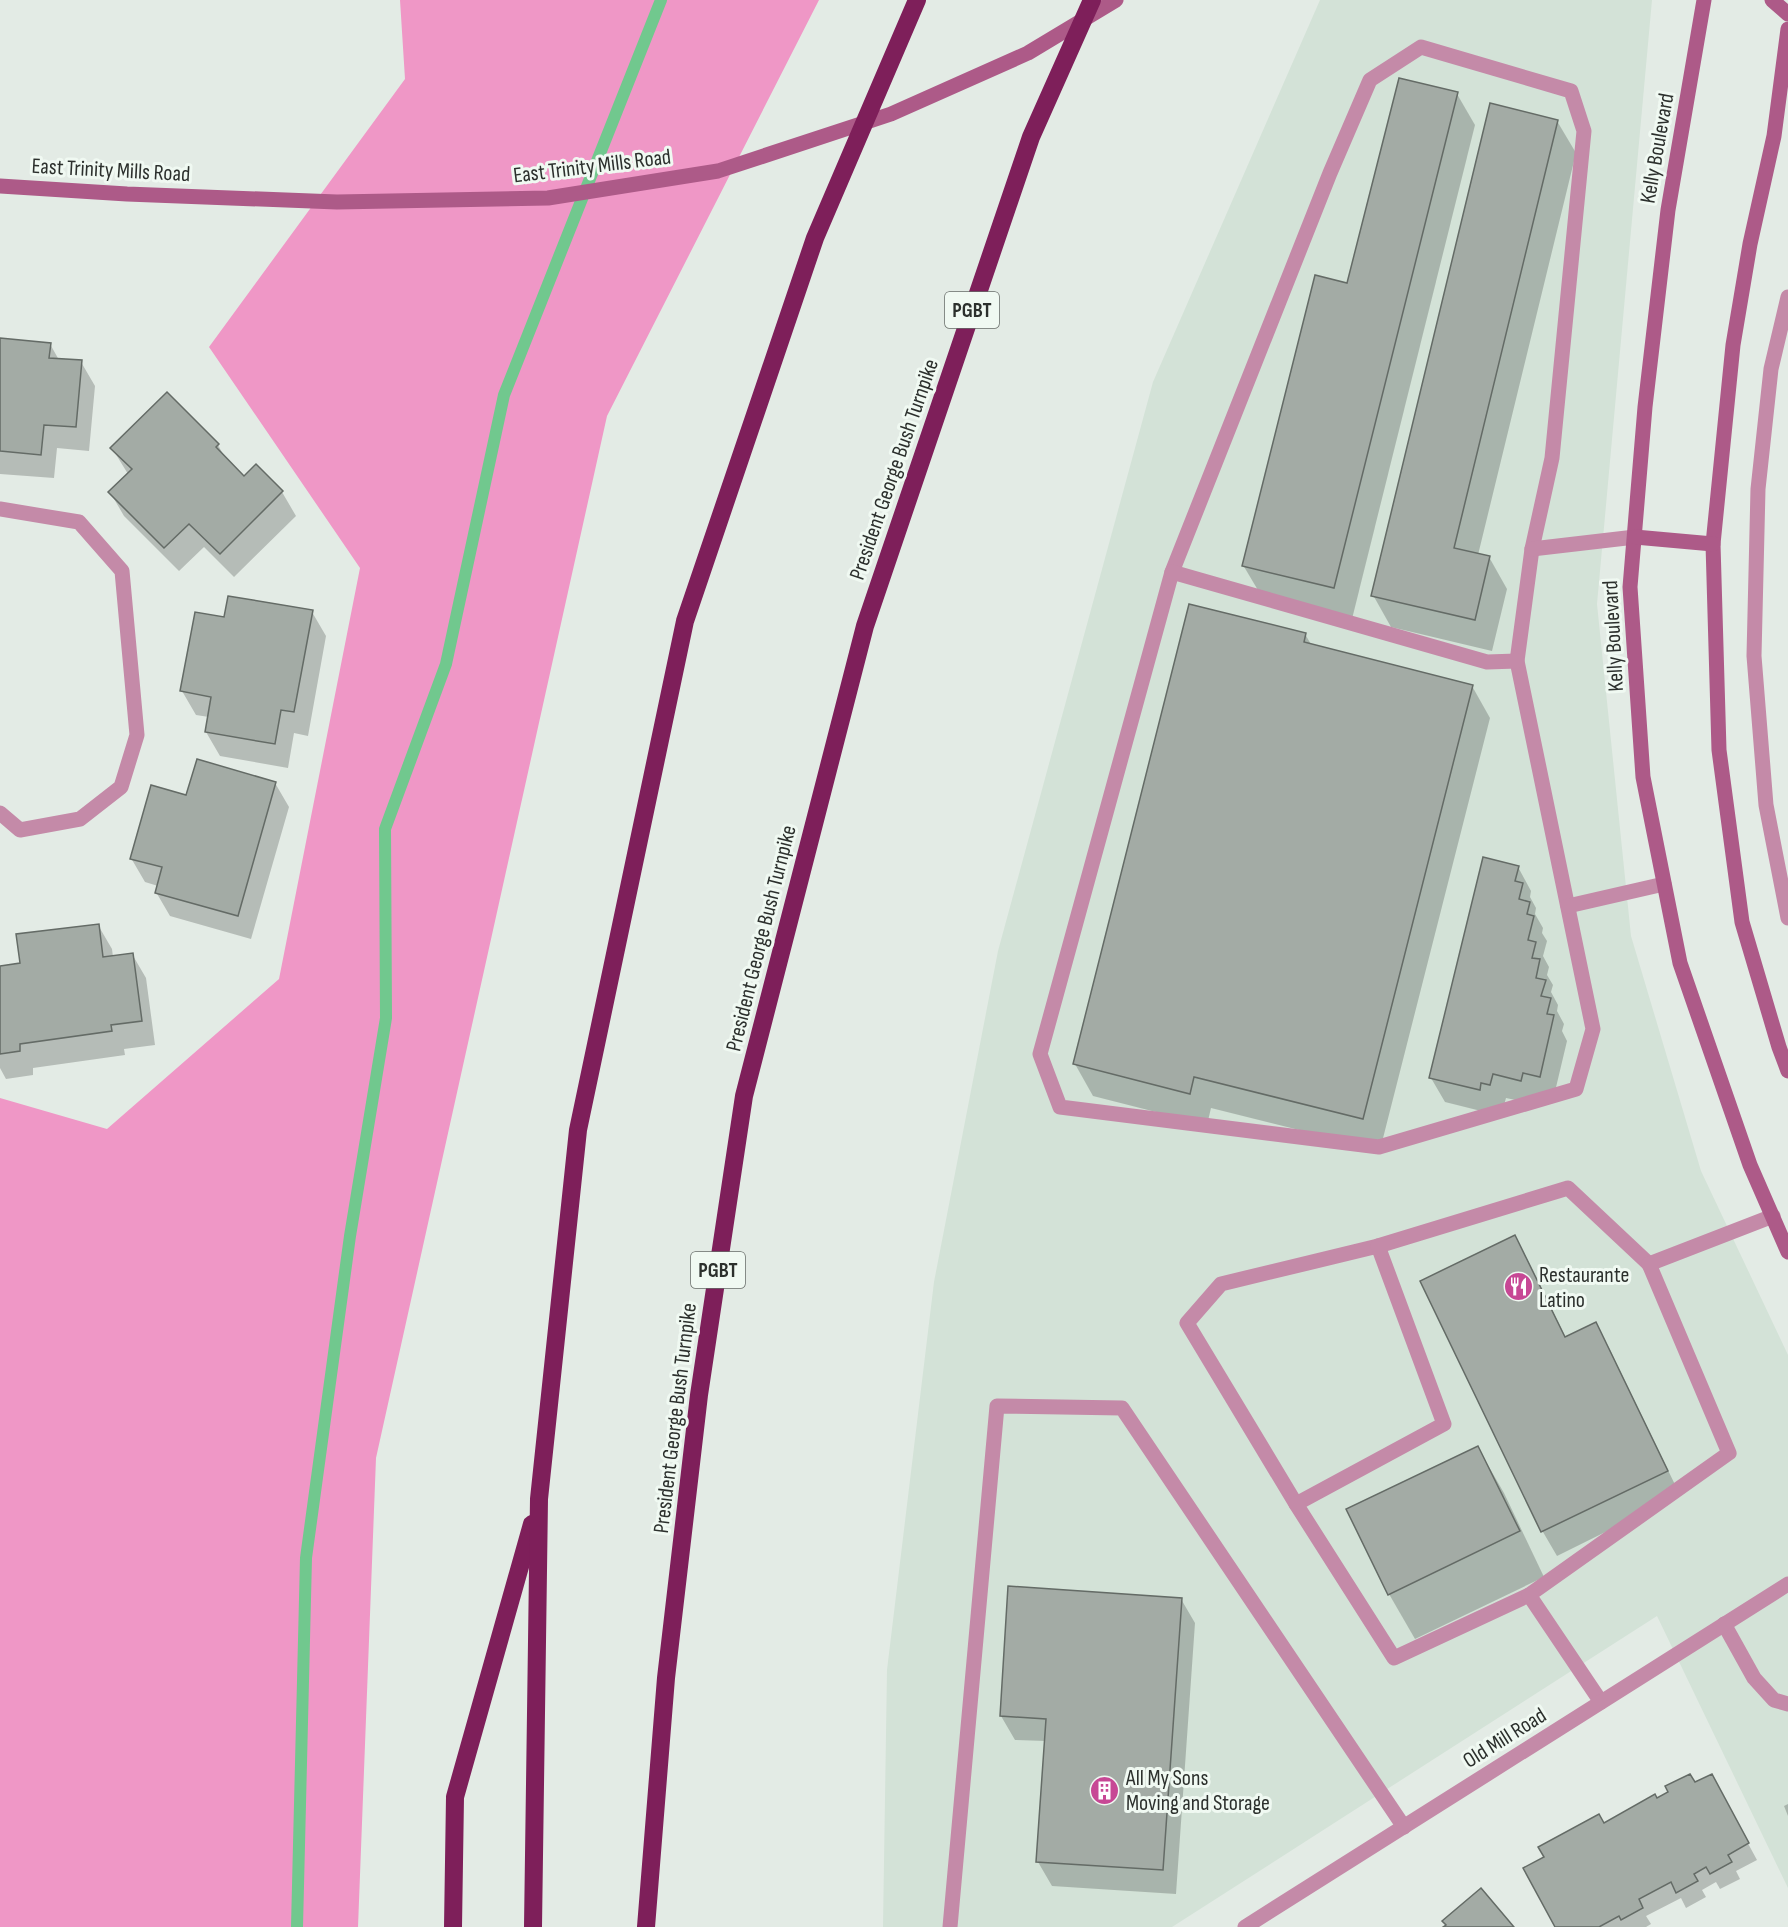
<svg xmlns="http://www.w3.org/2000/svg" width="1788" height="1927" font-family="'Sofia Sans Condensed',sans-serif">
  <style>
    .built { fill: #d3e2d7 }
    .forest { fill: #ef97c6 }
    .shadow { fill: #0003 }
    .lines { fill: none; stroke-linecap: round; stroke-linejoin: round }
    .stream { stroke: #71c88e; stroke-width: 12 }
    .building { fill: #a3aba5; stroke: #646b66; stroke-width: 1.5 }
    .lane { stroke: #c48aa8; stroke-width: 15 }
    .street { stroke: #c48aa8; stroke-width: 15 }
    .secondary { stroke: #ad5a88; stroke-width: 15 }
    .highway { stroke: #7e1f5a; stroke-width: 18 }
    .labels { text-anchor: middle; stroke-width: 6; stroke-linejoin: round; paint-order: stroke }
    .shield { fill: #f0f9f2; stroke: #676c68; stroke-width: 1.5 }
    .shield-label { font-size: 21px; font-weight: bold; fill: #2c302d }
    .street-label { font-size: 22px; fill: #2c302d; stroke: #f0f9f2 }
    .poi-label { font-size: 22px; fill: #2c302d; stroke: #f0f9f2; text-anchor: start }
  </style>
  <rect width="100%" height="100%" fill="#e3ebe5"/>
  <path class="built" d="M1320,0H1652L1597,604L1631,936L1701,1171L1788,1355V1888L1657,1616L1172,1927H883L887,1670L934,1282L998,951L1153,382Z"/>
  <path class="forest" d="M400,0H819L607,416L376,1458L358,1927H0V1098L107,1129L279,979L360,568L209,347L405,79Z"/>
  <g class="shadow">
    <path d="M1457,94L1475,125L1352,619L1262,597L1243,565L1349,285Z"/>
    <path d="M1557,121L1576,153L1478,555L1489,557L1507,589L1492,651L1391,627L1373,595Z"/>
    <path d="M0,340L50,344L59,360L81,362L95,386L89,451L57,448L54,478L0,474Z"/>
    <path d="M218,445L225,458L244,478L282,492L296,516L234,577L204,547L179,571L124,516L110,492L128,474L112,448Z"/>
    <path d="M312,612L326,636L308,736L294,733L288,768L220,756L206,732L209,717L196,715L182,691L226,619Z"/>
    <path d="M1305,634L1312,646L1472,686L1490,718L1380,1150L1211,1108L1207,1125L1093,1096L1075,1064Z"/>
    <path d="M275,783L289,807L251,939L170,916L156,892L158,886L145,882L131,858L187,797Z"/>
    <path d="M1518,867L1531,891L1530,897L1536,908L1535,914L1543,928L1542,933L1547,941L1543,956L1549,967L1547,975L1553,985L1551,992L1558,1005L1557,1011L1564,1024L1562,1031L1567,1041L1553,1100L1535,1104L1506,1098L1503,1109L1493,1114L1445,1102L1431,1078Z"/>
    <path d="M98,925L112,949L113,957L132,954L146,978L155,1045L124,1049L125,1055L33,1068V1075L6,1079L0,1068V968L22,965Z"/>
    <path d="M1515,1237L1528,1261L1566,1338L1595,1324L1609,1348L1680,1495L1557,1556L1543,1532L1422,1281Z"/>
    <path d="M1478,1448L1504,1493L1544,1577L1415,1639L1389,1594Z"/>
    <path d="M1181,1599L1195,1623L1176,1894L1052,1886L1038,1862L1046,1741L1015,1740L1001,1716Z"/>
    <path d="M1694,1784L1720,1792L1757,1860L1736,1871L1740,1879L1720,1889L1716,1882L1702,1890L1706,1897L1686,1908L1681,1898L1646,1916L1651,1924L1646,1927H1556L1603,1825Z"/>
    <path d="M1788,1804V1816L1784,1806Z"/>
  </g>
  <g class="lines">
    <path class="stream" d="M297,1927L306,1558L350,1236L386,1018L385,829L446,664L504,395L661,0"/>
  </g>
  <g class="building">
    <path d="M1399,78L1458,92L1334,588L1242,566L1315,275L1347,283Z"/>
    <path d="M1490,103L1558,120L1454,548L1490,556L1475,620L1371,596Z"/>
    <path d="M0,338L51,343L49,358L82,360L76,427L44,425L41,455L0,451Z"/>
    <path d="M167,392L219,444L216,447L244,476L256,464L283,491L220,554L189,524L164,548L108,492L132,469L110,448Z"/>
    <path d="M228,596L313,610L294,712L281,710L275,744L205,732L211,697L180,691L195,612L224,617Z"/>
    <path d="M1189,604L1306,633L1304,642L1473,685L1363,1119L1194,1077L1190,1094L1073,1064Z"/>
    <path d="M197,759L276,782L238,916L155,893L162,867L130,859L151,785L186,795Z"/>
    <path d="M1483,857L1519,866L1515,881L1523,883L1519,899L1530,902L1527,914L1534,916L1528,940L1536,942L1532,958L1540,959L1536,978L1546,980L1541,996L1551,998L1547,1014L1554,1015L1540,1077L1523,1073L1521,1081L1493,1074L1490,1085L1481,1083L1480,1090L1429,1078Z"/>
    <path d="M99,924L103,957L133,953L142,1021L111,1025L112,1031L20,1044V1051L0,1054V966L20,963L16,934Z"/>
    <path d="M1515,1235L1565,1337L1596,1322L1668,1471L1541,1532L1420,1281Z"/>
    <path d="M1478,1446L1520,1531L1388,1595L1346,1509Z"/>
    <path d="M1008,1586L1182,1598L1163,1870L1036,1862L1046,1719L1000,1716Z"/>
    <path d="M1690,1774L1695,1782L1712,1774L1749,1843L1728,1855L1732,1862L1710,1874L1706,1867L1694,1874L1698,1881L1676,1893L1671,1882L1639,1899L1643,1908L1621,1920L1619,1916L1599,1927H1555L1523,1868L1544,1857L1538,1847L1599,1814L1604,1823L1655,1794L1657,1798L1668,1792L1665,1786Z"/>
    <path d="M1481,1888L1514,1927H1443L1446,1925L1442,1921Z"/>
  </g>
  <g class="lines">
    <g class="lane">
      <path d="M1421,47L1571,91L1584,131L1552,458L1532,549L1517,661L1593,1029L1576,1089L1379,1147L1060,1107L1040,1054L1172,572L1330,173L1370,80Z"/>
      <path d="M1788,297L1771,369L1758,489L1754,656L1766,805L1788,918"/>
      <path d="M1532,549L1635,537"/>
      <path d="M1172,572L1487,662L1517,661"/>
      <path d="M1568,906L1664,884"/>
      <path d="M1296,1504L1187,1323L1221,1284L1378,1246"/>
      <path d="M1529,1595L1394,1658L1296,1504L1444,1424L1378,1246L1568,1188L1649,1264"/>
      <path d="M1724,1624L1754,1678L1774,1700L1788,1704"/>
      <path d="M1601,1702L1529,1595L1729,1453L1649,1264L1773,1216"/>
      <path d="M950,1927L997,1406L1122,1408L1404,1827"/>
    </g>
    <g class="street">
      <path d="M0,509L79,522L122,571L137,735L121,787L80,819L20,830L0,813"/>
      <path d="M1245,1927L1788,1584"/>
    </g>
    <g class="secondary">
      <path d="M1704,0L1668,210L1645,407L1630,587L1643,777L1680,963L1750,1165L1788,1252"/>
      <path d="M1772,0L1788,14"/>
      <path d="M1788,29L1774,136L1750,244L1733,345L1713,544L1719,750L1742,922L1779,1047L1788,1071"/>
      <path d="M0,186L127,194L337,202L548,198L718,171L891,114L1028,53L1116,0"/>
      <path d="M1635,537L1713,544"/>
    </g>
    <g class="highway">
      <path d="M453,1927L455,1797L532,1524"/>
      <path d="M533,1927L539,1499L578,1130L685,621L815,238L917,0"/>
      <path d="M646,1927L666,1678L699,1395L744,1096L865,626L1031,137L1092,0"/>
    </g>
  </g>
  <defs>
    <symbol id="restaurant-disc" viewBox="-11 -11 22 22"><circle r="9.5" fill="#c74895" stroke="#f0f9f2"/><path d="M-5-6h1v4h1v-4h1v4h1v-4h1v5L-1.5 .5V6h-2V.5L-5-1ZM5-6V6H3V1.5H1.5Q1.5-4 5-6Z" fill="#fff"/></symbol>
    <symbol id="building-disc" viewBox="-11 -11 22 22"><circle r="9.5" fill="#c74895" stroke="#f0f9f2"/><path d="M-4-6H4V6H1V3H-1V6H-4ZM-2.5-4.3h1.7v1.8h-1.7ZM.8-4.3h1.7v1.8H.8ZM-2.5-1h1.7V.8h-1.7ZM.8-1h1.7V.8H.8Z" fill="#fff"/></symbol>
  </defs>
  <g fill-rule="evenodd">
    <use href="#restaurant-disc" x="1502" y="1270" width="33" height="33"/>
    <use href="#building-disc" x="1088" y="1774" width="33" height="33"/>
  </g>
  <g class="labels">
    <g class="shield">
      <rect x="945" y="292" width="54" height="36" rx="4.5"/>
      <rect x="691" y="1252" width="54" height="36" rx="4.5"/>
    </g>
    <g class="shield-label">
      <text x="972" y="317">PGBT</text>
      <text x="718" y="1277">PGBT</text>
    </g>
    <g class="street-label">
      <text transform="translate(1656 148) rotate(-80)" y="8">Kelly Boulevard</text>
      <text transform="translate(592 165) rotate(-7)" y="8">East Trinity Mills Road</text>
      <text transform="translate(111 169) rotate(3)" y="8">East Trinity Mills Road</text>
      <text transform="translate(893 469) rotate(-71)" y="8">President George Bush Turnpike</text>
      <text transform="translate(1612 636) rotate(-93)" y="8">Kelly Boulevard</text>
      <text transform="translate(760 938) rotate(-76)" y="8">President George Bush Turnpike</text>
      <text transform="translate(674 1418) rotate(-83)" y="8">President George Bush Turnpike</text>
      <text transform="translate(1504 1737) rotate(-32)" y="8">Old Mill Road</text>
    </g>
    <g class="poi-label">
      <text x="1539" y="1282">Restaurante<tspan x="1539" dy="25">Latino</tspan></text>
      <text x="1126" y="1785">All My Sons<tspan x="1126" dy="25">Moving and Storage</tspan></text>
    </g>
  </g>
</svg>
